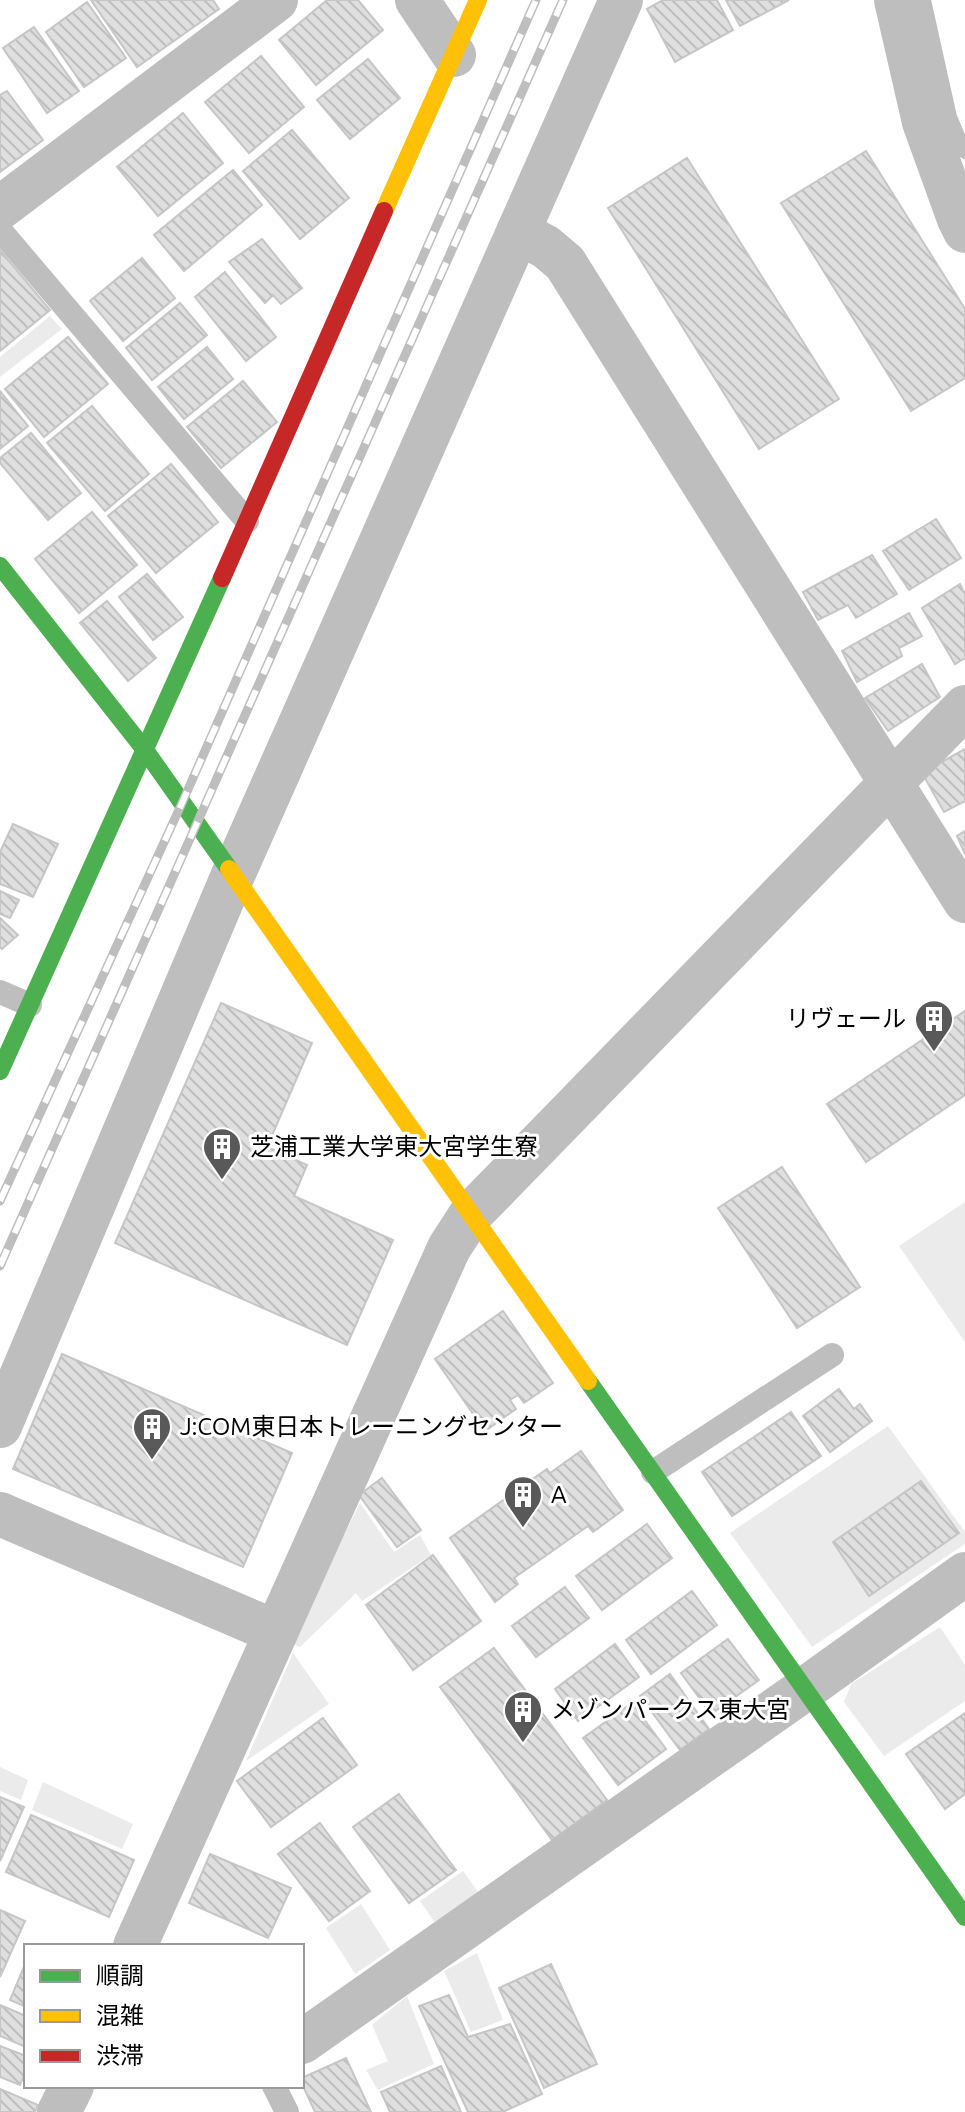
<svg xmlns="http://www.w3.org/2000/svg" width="965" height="2112" font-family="Ubuntu,'Noto Sans JP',sans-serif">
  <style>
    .garden { fill: #ebebeb }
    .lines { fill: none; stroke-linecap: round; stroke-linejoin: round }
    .stream { stroke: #bebebe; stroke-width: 14 }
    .building { fill: url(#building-back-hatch); stroke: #c6c6c6; stroke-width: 2 }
    .lane { stroke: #bebebe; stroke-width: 24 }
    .street { stroke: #bebebe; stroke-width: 44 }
    .fast { stroke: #4caf50; stroke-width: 18 }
    .slow { stroke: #ffc107; stroke-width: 18 }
    .jam { stroke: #c62828; stroke-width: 18 }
    .rail-casing { stroke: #bebebe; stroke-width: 9 }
    .rail { stroke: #fff; stroke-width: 6; stroke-dasharray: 18; stroke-linecap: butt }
    .labels { text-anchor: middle; stroke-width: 6; stroke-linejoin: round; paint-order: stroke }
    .poi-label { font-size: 24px; fill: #000; stroke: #fff; text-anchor: start }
  </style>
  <defs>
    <pattern id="building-back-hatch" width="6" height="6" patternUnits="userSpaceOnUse" patternTransform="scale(2)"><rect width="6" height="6" fill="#dfdfdf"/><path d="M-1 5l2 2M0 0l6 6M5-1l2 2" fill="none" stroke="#bebebe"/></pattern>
  </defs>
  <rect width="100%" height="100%" fill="#fff"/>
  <g class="garden">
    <path d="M50,316L62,329L0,377V357Z"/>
    <path d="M965,1202V1342L899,1246Z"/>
    <path d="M888,1426L965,1532V1544L812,1647L730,1533Z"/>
    <path d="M360,1503L394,1552L420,1535L431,1555L362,1601L356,1593L300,1647L290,1643Z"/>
    <path d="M940,1627L965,1665V1701L884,1756L844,1702L851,1684Z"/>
    <path d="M293,1653L329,1704L246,1761Z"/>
    <path d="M0,1767L28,1780L21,1800L0,1791Z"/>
    <path d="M43,1782L133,1824L122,1849L32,1810Z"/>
    <path d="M463,1871L478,1892L436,1924L420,1901Z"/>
    <path d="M361,1904L390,1950L355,1974L326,1928Z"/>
    <path d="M477,1953L503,2020L471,2032L444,1971Z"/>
    <path d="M407,1996L434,2064L378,2090L366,2070L388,2061L372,2025Z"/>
  </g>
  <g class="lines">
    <path class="stream" d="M924,0L950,117L965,152"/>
  </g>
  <g class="building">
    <path d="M91,0H213L219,9L137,67Z"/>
    <path d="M327,0H358L383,30L316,85L279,40Z"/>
    <path d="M663,0H717L733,30L675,62L647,9Z"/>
    <path d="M726,0H789L740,26Z"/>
    <path d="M87,2L126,58L84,87L46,32Z"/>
    <path d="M34,27L79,91L47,113L3,48Z"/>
    <path d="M261,56L304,107L249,153L205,102Z"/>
    <path d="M368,59L400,98L350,139L317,100Z"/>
    <path d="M7,91L43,140L0,172V95Z"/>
    <path d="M183,113L223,163L158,216L117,167Z"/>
    <path d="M292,130L349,198L300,239L243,171Z"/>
    <path d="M866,151L965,309V378L911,411L781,203Z"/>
    <path d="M687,158L839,399L759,449L608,208Z"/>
    <path d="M233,170L262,205L184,271L154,235Z"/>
    <path d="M262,239L302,288L281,304L273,295L265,303L229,262Z"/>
    <path d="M0,250L50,310L0,351Z"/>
    <path d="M142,258L175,298L123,341L90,301Z"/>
    <path d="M225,272L276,337L246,361L195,297Z"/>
    <path d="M180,303L207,335L152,380L126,348Z"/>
    <path d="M68,337L108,384L44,437L5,389Z"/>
    <path d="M207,347L233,379L184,419L158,387Z"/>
    <path d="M243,381L277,422L221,468L187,427Z"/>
    <path d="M0,391L28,426L0,449Z"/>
    <path d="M92,406L149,474L105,511L47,443Z"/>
    <path d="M31,433L81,493L48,520L0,463V458Z"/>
    <path d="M171,464L218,522L156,573L108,516Z"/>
    <path d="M92,512L137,565L79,613L35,559Z"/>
    <path d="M936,519L961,558L909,590L883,551Z"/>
    <path d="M872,555L897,594L856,618L848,605L818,620L803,592Z"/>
    <path d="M147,574L183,617L153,640L119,597Z"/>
    <path d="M960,584L965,594V658L955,664L922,608Z"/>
    <path d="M107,601L156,658L128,681L80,623Z"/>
    <path d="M909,613L922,636L899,648L902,656L857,682L842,651Z"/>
    <path d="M922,664L940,697L888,731L865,698Z"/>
    <path d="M965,749V801L944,812L922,773Z"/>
    <path d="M13,824L58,844L33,897L0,884V852Z"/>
    <path d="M965,831V854L957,836Z"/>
    <path d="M0,891L19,900L10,918L0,914Z"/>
    <path d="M0,918L18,935L2,949L0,947Z"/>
    <path d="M221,1003L312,1043L267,1147L307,1165L294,1196L393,1240L347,1345L115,1243Z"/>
    <path d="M965,1011V1095L866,1162L827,1104Z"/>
    <path d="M782,1167L860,1287L797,1328L718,1208Z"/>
    <path d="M503,1311L553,1383L524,1403L518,1395L510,1400L516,1409L485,1431L435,1359Z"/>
    <path d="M62,1354L292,1453L243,1567L13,1469Z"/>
    <path d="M839,1389L854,1409L860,1404L872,1421L830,1452L803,1416Z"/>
    <path d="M791,1412L821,1456L732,1516L702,1472Z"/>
    <path d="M581,1451L623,1510L593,1532L588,1526L514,1578L518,1584L495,1602L450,1538L547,1469L550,1473Z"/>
    <path d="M382,1478L421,1530L397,1547L359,1495Z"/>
    <path d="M921,1481L959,1533L869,1596L833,1542Z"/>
    <path d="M647,1524L672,1558L602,1610L576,1576Z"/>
    <path d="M433,1555L481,1621L413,1670L366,1605Z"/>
    <path d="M565,1587L589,1618L536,1657L512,1626Z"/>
    <path d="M692,1591L717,1625L651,1674L626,1640Z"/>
    <path d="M728,1639L759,1680L711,1714L681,1673Z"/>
    <path d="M615,1644L639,1677L578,1721L555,1689Z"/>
    <path d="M494,1648L607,1800L552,1840L440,1687Z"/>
    <path d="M670,1674L709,1729L680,1750L640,1696Z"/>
    <path d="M632,1703L666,1749L618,1785L583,1738Z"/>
    <path d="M965,1713V1794L945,1809L906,1754Z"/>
    <path d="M323,1718L357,1765L271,1827L237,1781Z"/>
    <path d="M399,1794L456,1870L409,1903L353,1827Z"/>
    <path d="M0,1797L24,1807L0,1861Z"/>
    <path d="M31,1815L134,1860L109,1917L6,1872Z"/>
    <path d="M320,1823L370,1891L329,1921L278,1854Z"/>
    <path d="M210,1854L291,1888L268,1938L189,1903Z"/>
    <path d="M0,1910L25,1921L0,1977Z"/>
    <path d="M26,1962V2007L10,2000Z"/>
    <path d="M551,1964L597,2064L544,2088L499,1988Z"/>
    <path d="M449,1995L468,2037L510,2024L542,2094L503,2112H468L419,2006Z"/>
    <path d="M0,2005L26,2016V2047L0,2036Z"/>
    <path d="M0,2046L26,2056V2070L20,2085L0,2077Z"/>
    <path d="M346,2058L371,2112H315L302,2084V2078Z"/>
    <path d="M441,2066L461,2112H390L381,2092Z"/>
    <path d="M0,2089L38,2105L35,2112H0Z"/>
  </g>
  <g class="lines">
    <g class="lane">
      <path d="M0,230L247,521"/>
      <path d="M0,992L30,1005"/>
      <path d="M653,1472L832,1355"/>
      <path d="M274,2086L287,2112"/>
    </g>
    <g class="street">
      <path d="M417,0L454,55"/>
      <path d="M896,0L924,122L959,219L965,231"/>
      <path d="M0,208L276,0"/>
      <path d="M518,232L546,247L565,263L965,901"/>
      <path d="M0,1426L233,875L621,0"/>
      <path d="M0,1514L276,1632"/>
      <path d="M135,1946L449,1248L471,1214L965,707"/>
      <path d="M302,2042L805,1689L965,1574"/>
      <path d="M59,2112L72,2086"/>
    </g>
    <g class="fast">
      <path d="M0,566L145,750L229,869"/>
      <path d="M0,1071L222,578"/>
      <path d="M588,1381L965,1917"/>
    </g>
    <g class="slow">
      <path d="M384,211L478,0"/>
      <path d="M229,869L588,1381"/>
    </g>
    <path class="jam" d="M222,578L384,211"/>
    <defs>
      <g id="rail">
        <path d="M0,1201L182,803L536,0"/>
        <path d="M0,1266L563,0"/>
      </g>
    </defs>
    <use href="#rail" class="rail-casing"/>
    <use href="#rail" class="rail"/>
  </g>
  <defs>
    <symbol id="building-pin" viewBox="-11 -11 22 30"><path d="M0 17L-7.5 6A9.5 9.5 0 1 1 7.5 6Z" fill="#595959" stroke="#fff"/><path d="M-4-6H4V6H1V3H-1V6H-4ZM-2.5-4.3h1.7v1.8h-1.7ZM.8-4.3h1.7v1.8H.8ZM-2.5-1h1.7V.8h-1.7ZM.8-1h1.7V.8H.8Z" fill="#fff"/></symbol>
  </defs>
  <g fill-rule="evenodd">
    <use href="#building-pin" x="912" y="997" width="44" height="60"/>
    <use href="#building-pin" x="200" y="1125" width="44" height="60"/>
    <use href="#building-pin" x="130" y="1405" width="44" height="60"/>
    <use href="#building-pin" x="501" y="1473" width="44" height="60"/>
    <use href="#building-pin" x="501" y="1688" width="44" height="60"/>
  </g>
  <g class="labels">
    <g class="poi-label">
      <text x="906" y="1027" text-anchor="end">リヴェール</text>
      <text x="250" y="1155">芝浦工業大学東大宮学生寮</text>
      <text x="180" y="1435">J:COM東日本トレーニングセンター</text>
      <text x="551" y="1503">A</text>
      <text x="551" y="1718">メゾンパークス東大宮</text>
    </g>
  </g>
  <rect x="24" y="1944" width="280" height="144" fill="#ffffff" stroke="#999999" stroke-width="2"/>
  <rect x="40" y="1970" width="40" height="12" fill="#4caf50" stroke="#999999" stroke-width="2"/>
  <text x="96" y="1984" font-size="24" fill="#000000">順調</text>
  <rect x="40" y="2010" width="40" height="12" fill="#ffc107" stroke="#999999" stroke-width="2"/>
  <text x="96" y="2024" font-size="24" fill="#000000">混雑</text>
  <rect x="40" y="2050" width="40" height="12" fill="#c62828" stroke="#999999" stroke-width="2"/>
  <text x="96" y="2064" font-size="24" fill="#000000">渋滞</text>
</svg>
